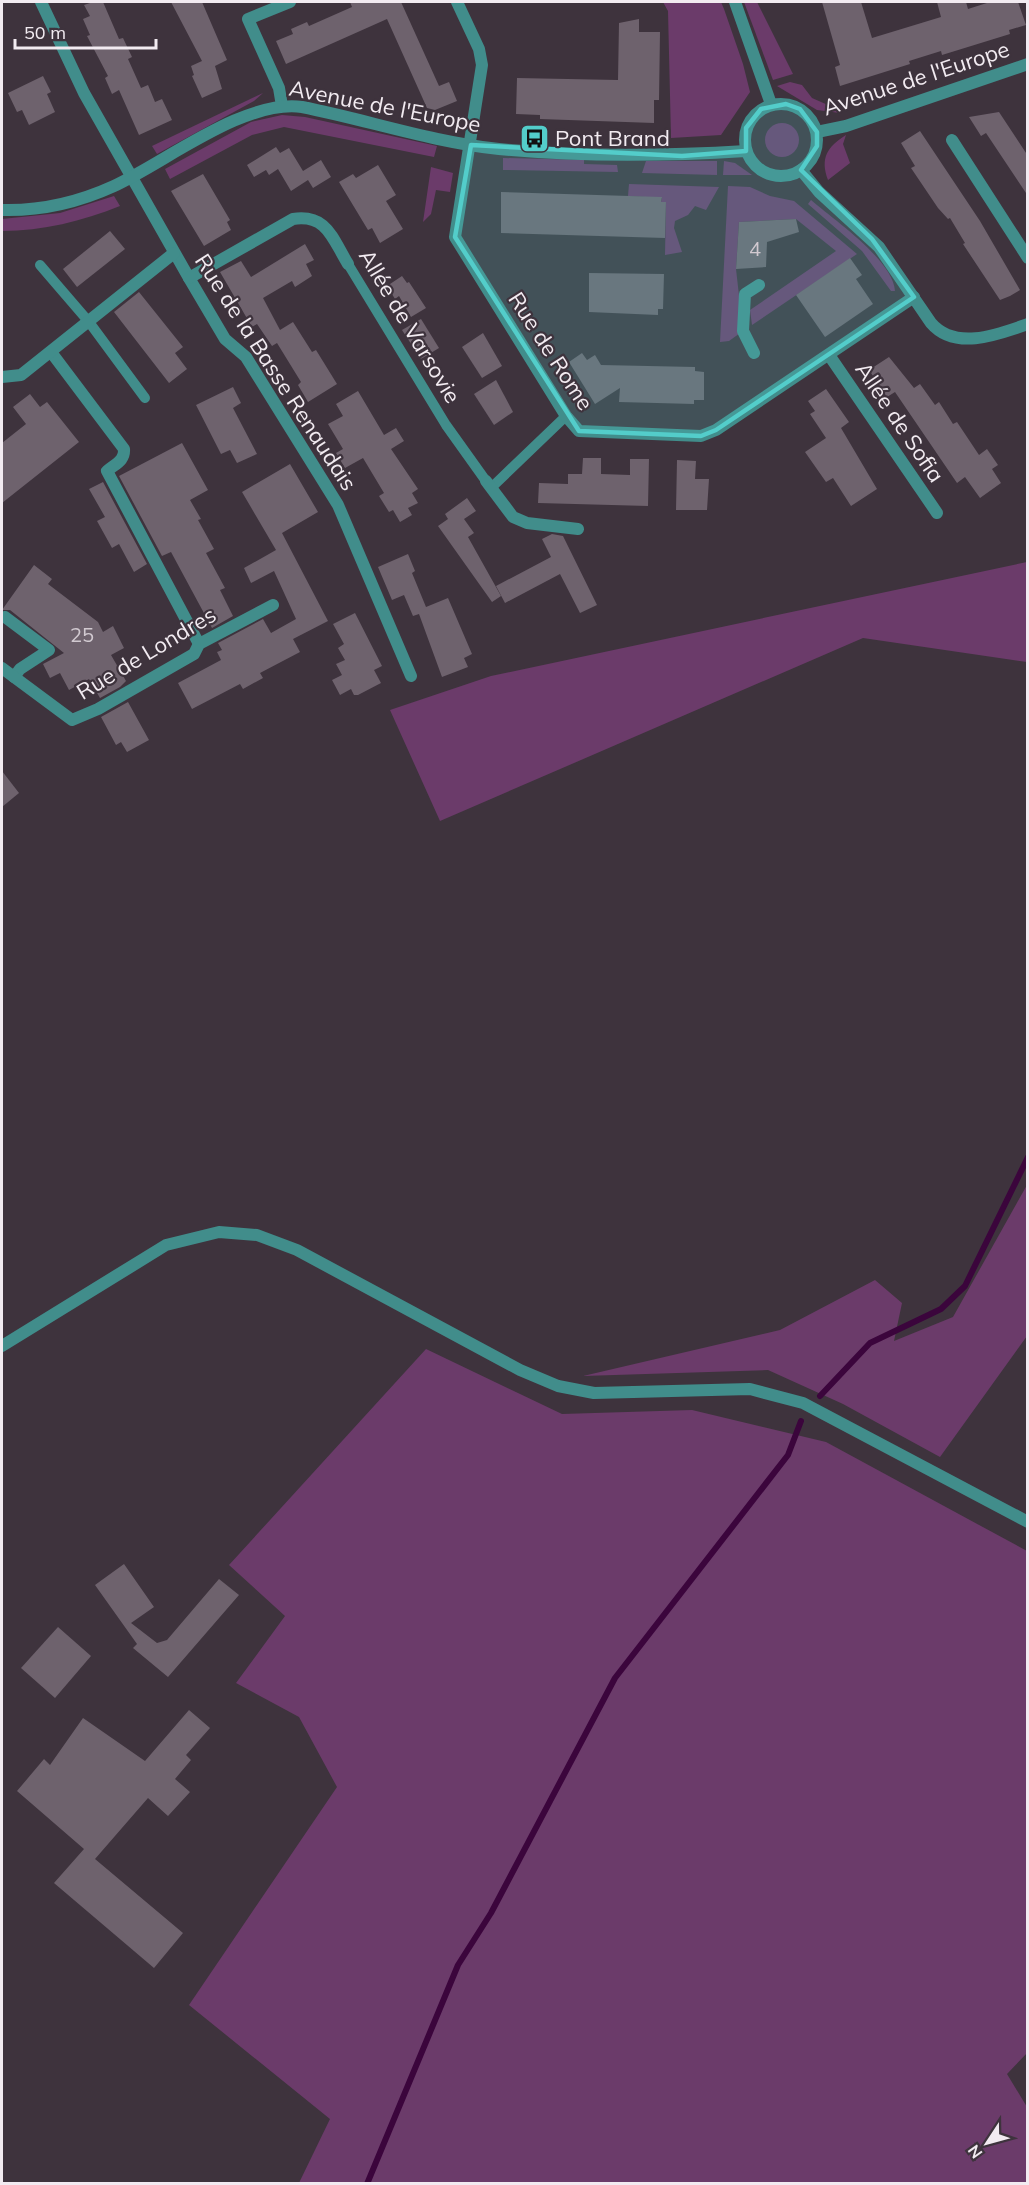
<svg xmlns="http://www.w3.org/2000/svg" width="1029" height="2185" font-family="Mulish,sans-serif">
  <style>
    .green { fill: #6b3b6a }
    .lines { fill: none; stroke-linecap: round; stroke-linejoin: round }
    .stream { stroke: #3b053c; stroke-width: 6 }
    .building { fill: #6e626d }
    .service { stroke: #418d8b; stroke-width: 10 }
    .minor { stroke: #418d8b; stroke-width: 12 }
    .tertiary { stroke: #418d8b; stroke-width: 12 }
    .marked { fill: #53cdca; fill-opacity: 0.2; stroke: #53cdca; stroke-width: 4.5; stroke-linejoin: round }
    .labels { text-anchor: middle; stroke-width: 4.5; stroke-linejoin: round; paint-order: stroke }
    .number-label { font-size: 20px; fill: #d1c9d0 }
    .street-label { font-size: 22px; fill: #f2ebf1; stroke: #3e333d }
    .poi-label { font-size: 22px; fill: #f2ebf1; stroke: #3e333d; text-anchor: start }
  </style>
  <rect width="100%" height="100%" fill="#3e333d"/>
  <g class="green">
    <path d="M663,2H721L724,9L743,64L750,92L721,135L671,138L668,11Z"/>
    <path d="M744,2H757L793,74L773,80Z"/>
    <path d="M790,82L802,85L812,98L837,109L840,113L817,110L777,86Z"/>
    <path d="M263,93L254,101L157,154L152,146Z"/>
    <path d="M282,115L305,117L437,146L434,157L284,127L252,135L170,179L165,169L251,122Z"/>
    <circle cx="782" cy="140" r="17"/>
    <path d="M846,135L843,144L850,163L828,180C820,158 827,147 846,135Z"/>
    <path d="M503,158L584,160V164L617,165L618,172L503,170Z"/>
    <path d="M646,161H717V175L642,173Z"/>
    <path d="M724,161L735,163L752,175H723Z"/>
    <path d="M431,167L453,173L450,192L436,190L431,214L423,222Z"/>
    <path d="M629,184L719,187L706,210L695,206L688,215L675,221L674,228L682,252L665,255L666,202H661L662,198L628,196Z"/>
    <path d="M728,186L750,187L770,196L794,201L857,254L752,325L750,310L836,251L796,219L739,222L736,269L743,331L729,341L720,342Z"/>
    <path d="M114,196L120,206C82,221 43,231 2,231V219L60,213Z"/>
    <path d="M811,200C834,220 893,260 895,291H891L862,251L808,204Z"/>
    <path d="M1027,562V662L863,638L440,821L390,710L491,676Z"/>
    <path d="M1027,1185V1336L940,1457L843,1404L768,1370L583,1376L780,1330L875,1280L902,1303L894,1341L953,1317Z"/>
    <path d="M426,1349L562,1414L692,1410L826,1442L1027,1551L1028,2052L1007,2074L1027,2107V2183H299L330,2119L189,2005L337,1787L299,1717L236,1683L285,1616L229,1565Z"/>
  </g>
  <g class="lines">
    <g class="stream">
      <path d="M820,1396L870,1343L941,1309L965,1286L1028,1157"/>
      <path d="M367,2184L458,1965L491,1913L615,1678L788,1455L801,1421"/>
    </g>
  </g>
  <g class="building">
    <path d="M93,2H103L119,39L123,38L132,57L128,59L141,88L148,85L155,102L162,99L172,120L139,135L119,90L112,94L105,78L108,76L87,36L90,35L83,19L90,16L84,5Z"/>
    <path d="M171,2H202L227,60L215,66L222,89L202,98L192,76L194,75L191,66L202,61Z"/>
    <path d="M350,2H401L439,86L449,82L457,101L435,110L427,108L387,19L286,64L276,41L293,34L291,29L307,22L309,26L352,7Z"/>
    <path d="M822,2H861L872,38L941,17L937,2H966L968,9L990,2H1018L1026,25L1009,30L1010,34L942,55L941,51L909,61L910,64L840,86L835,67L840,65Z"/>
    <path d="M639,19V32H660L659,100H654V123L540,119V115L516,114L517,78L618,80L619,23Z"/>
    <path d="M43,76L51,92L47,94L55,112L29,125L22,110L17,112L8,93Z"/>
    <path d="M999,112L1028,156V196L986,133L981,136L969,117Z"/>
    <path d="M920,131L980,221L1020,290L1010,296L1000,300L963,244L965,243L950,218L948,219L938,208L911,168L915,166L901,143Z"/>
    <path d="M276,147L280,153L289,148L303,171L321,160L331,177L313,188L308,180L291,191L278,169L269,175L266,170L254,177L247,165Z"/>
    <path d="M378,165L396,195L386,201L403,229L380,243L372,228L368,230L339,182L353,174L356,178Z"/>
    <path d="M203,174L230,220L227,222L231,230L204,246L171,191Z"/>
    <path d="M501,192L662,197L661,202H666L665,238L501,233Z"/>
    <path d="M796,219L799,232L767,242L766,267L736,269L739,222Z"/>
    <path d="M110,231L125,249L77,287L63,269Z"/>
    <path d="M305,244L314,260L306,264L312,276L295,287L292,281L263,298L280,330L293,322L312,352L316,350L337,384L308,402L298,385L301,382L277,343L272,346L257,324L252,327L220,272L241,261L251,277Z"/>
    <path d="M850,258L862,275L856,279L873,304L825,337L796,295Z"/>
    <path d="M589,273L664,274L663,309H658V315L589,312Z"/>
    <path d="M402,276L407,283L409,282L426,308L411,317L399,296L395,299L387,286Z"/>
    <path d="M139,292L183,347L175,353L187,369L169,383L114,312Z"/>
    <path d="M421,319L439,348L421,359L402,330Z"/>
    <path d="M483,333L502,366L482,378L462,347Z"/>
    <path d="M582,353L587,360L595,355L601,365L695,367V371L704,372V400H694V404L619,402L620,388L595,404L569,362Z"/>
    <path d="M889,357L914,388L920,384L935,405L939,402L953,424L957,422L979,455L987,449L998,465L992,469L1001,483L980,498L965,477L957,483L895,392L887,397L869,370Z"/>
    <path d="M496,380L513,412L494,425L474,394Z"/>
    <path d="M233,387L241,403L233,408L257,454L237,463L230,450L221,454L196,405Z"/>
    <path d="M826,389L849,422L841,428L877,489L851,506L833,478L826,482L805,452L826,438L810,414L815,411L808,401Z"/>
    <path d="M358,391L384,435L396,428L404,441L391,449L418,489L412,493L418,503L408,508L412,515L400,522L393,510L389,512L379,496L384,493L363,458L345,468L336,453L343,449L328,424L343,416L336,404Z"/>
    <path d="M30,394L40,407L47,402L79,442L2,503V443L26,424L13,407Z"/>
    <path d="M182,443L208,490L190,500L201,519L198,520L214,549L206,553L225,588L220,590L233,616L212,628L171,552L162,556L119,476Z"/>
    <path d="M583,458H601V474L630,475V459H649L648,506L538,503L539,483L568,484V474H582Z"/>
    <path d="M677,460L696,461L695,479H709L707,510H676Z"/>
    <path d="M290,464L318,512L282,533L328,621L293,639L300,652L260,673L263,678L243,689L240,684L192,709L178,683L221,660L217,652L222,650L218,643L263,619L271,633L296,619L274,571L251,583L244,568L276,550L242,492Z"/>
    <path d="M103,482L147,564L134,572L119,544L112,548L97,521L105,517L89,489Z"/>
    <path d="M467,498L476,511L464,519L474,533L468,537L501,596L492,602L438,526L448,519L445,514Z"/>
    <path d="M552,534L563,536L597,605L580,613L560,574L505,603L496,586L551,557L542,539Z"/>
    <path d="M408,554L415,571L412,573L426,607L448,598L472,654L464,658L468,667L442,677L419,614L413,616L404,595L392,600L378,567Z"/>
    <path d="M34,565L52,579L48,584L98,622L103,632L113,626L124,648L111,655L126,681L120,687L100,698L89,679L69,690L60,673L50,678L43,664L64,653L10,610H2Z"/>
    <path d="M355,613L382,666L374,670L381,683L358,695H354L351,689L340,695L332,680L342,675L336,664L345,660L338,648L344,644L333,624Z"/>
    <path d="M128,702L149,740L127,752L121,742L116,745L101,717Z"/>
    <path d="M2,771L19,793L2,807Z"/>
    <path d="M124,1564L154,1607L131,1623L157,1643L167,1640L219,1579L239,1595L168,1677L133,1648L137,1644L95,1585Z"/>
    <path d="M58,1627L91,1656L55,1698L21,1668Z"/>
    <path d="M189,1710L210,1728L186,1755L191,1760L175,1779L190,1792L168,1816L148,1798L95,1859L183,1933L154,1968L54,1883L84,1849L17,1791L44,1759L50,1765L83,1718L145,1761Z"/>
  </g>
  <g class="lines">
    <g class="service">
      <path d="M348,264L446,425L486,481"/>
      <path d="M40,265L89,322L145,398"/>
      <path d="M491,488L566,416"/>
    </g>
    <g class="minor">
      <path d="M41,2L84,93L189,278L225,339L246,357L338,505L411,676"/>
      <path d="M457,2L479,49L482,65L455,237L566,416L579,431L701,436L716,430L914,297"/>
      <path d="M282,106L279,88L248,19L290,2"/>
      <path d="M952,140L1028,258"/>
      <path d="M801,170L819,192L879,247L931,323C955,351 997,335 1028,324"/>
      <path d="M189,278L293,219C327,214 332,238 348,264"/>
      <path d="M51,352L124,449C125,461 115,464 107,471L199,644"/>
      <path d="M754,353L743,331L745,294L759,285"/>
      <path d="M829,355L937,513"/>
      <path d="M2,377L21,375L174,253"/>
      <path d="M486,481L513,517L527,523L578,529"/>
      <path d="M5,617L49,650L20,669L14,677"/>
      <path d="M2,668L72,720L98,709L194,654L199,644L273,605"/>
    </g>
    <g class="tertiary">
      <path d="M735,2L771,104"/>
      <circle cx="781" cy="140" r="36"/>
      <path d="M817,132L846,126L1028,64"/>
      <path d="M2,210C40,211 79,202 114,186C166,162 244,99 302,107C368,120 432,142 499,149C581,157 665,156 746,151"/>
      <path d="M2,1346L166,1245L219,1232L257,1235L297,1250L520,1370L558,1386L594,1393L750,1389L803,1403L1028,1522"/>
    </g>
  </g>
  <path class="marked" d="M786,104L800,109L817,132V146L801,170L872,239L914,297L716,430L701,436L579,431L455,237L471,145L682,156L746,151V128L761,109Z"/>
  <defs>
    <symbol id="bus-square" viewBox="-11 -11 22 22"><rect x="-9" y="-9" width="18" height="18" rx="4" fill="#53cdca" stroke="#3e333d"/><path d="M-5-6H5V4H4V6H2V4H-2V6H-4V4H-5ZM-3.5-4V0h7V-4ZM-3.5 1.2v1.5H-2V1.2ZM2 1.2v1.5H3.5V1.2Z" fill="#111"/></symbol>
  </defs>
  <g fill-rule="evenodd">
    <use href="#bus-square" x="518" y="122" width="33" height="33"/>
  </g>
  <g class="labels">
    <g class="number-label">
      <text x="755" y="256">4</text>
      <text x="82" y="642">25</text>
    </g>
    <g class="street-label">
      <text transform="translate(916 78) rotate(-18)" y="8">Avenue de l'Europe</text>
      <text transform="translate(385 106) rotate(11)" y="8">Avenue de l'Europe</text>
      <text transform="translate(410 326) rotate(59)" y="8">Allée de Varsovie</text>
      <text transform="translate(551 351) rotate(57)" y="8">Rue de Rome</text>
      <text transform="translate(276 372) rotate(57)" y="8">Rue de la Basse Renaudais</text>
      <text transform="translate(900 422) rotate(56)" y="8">Allée de Sofia</text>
      <text transform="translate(146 653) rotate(-31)" y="8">Rue de Londres</text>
    </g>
    <g class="poi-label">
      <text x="555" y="146">Pont Brand</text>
    </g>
  </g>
  <rect width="1029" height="2185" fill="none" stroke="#f2ebf1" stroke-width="6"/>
  <g transform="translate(987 2143) rotate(234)" stroke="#3e333d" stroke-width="4.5" paint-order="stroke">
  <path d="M0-4.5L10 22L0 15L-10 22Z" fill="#f2ebf1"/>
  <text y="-9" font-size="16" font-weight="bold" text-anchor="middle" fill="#f2ebf1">N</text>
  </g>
  <path d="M15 39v9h141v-9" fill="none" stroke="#f2ebf1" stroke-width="3"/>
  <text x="24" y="39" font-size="18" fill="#f2ebf1" stroke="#3e333d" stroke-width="4.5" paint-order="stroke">50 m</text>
</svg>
